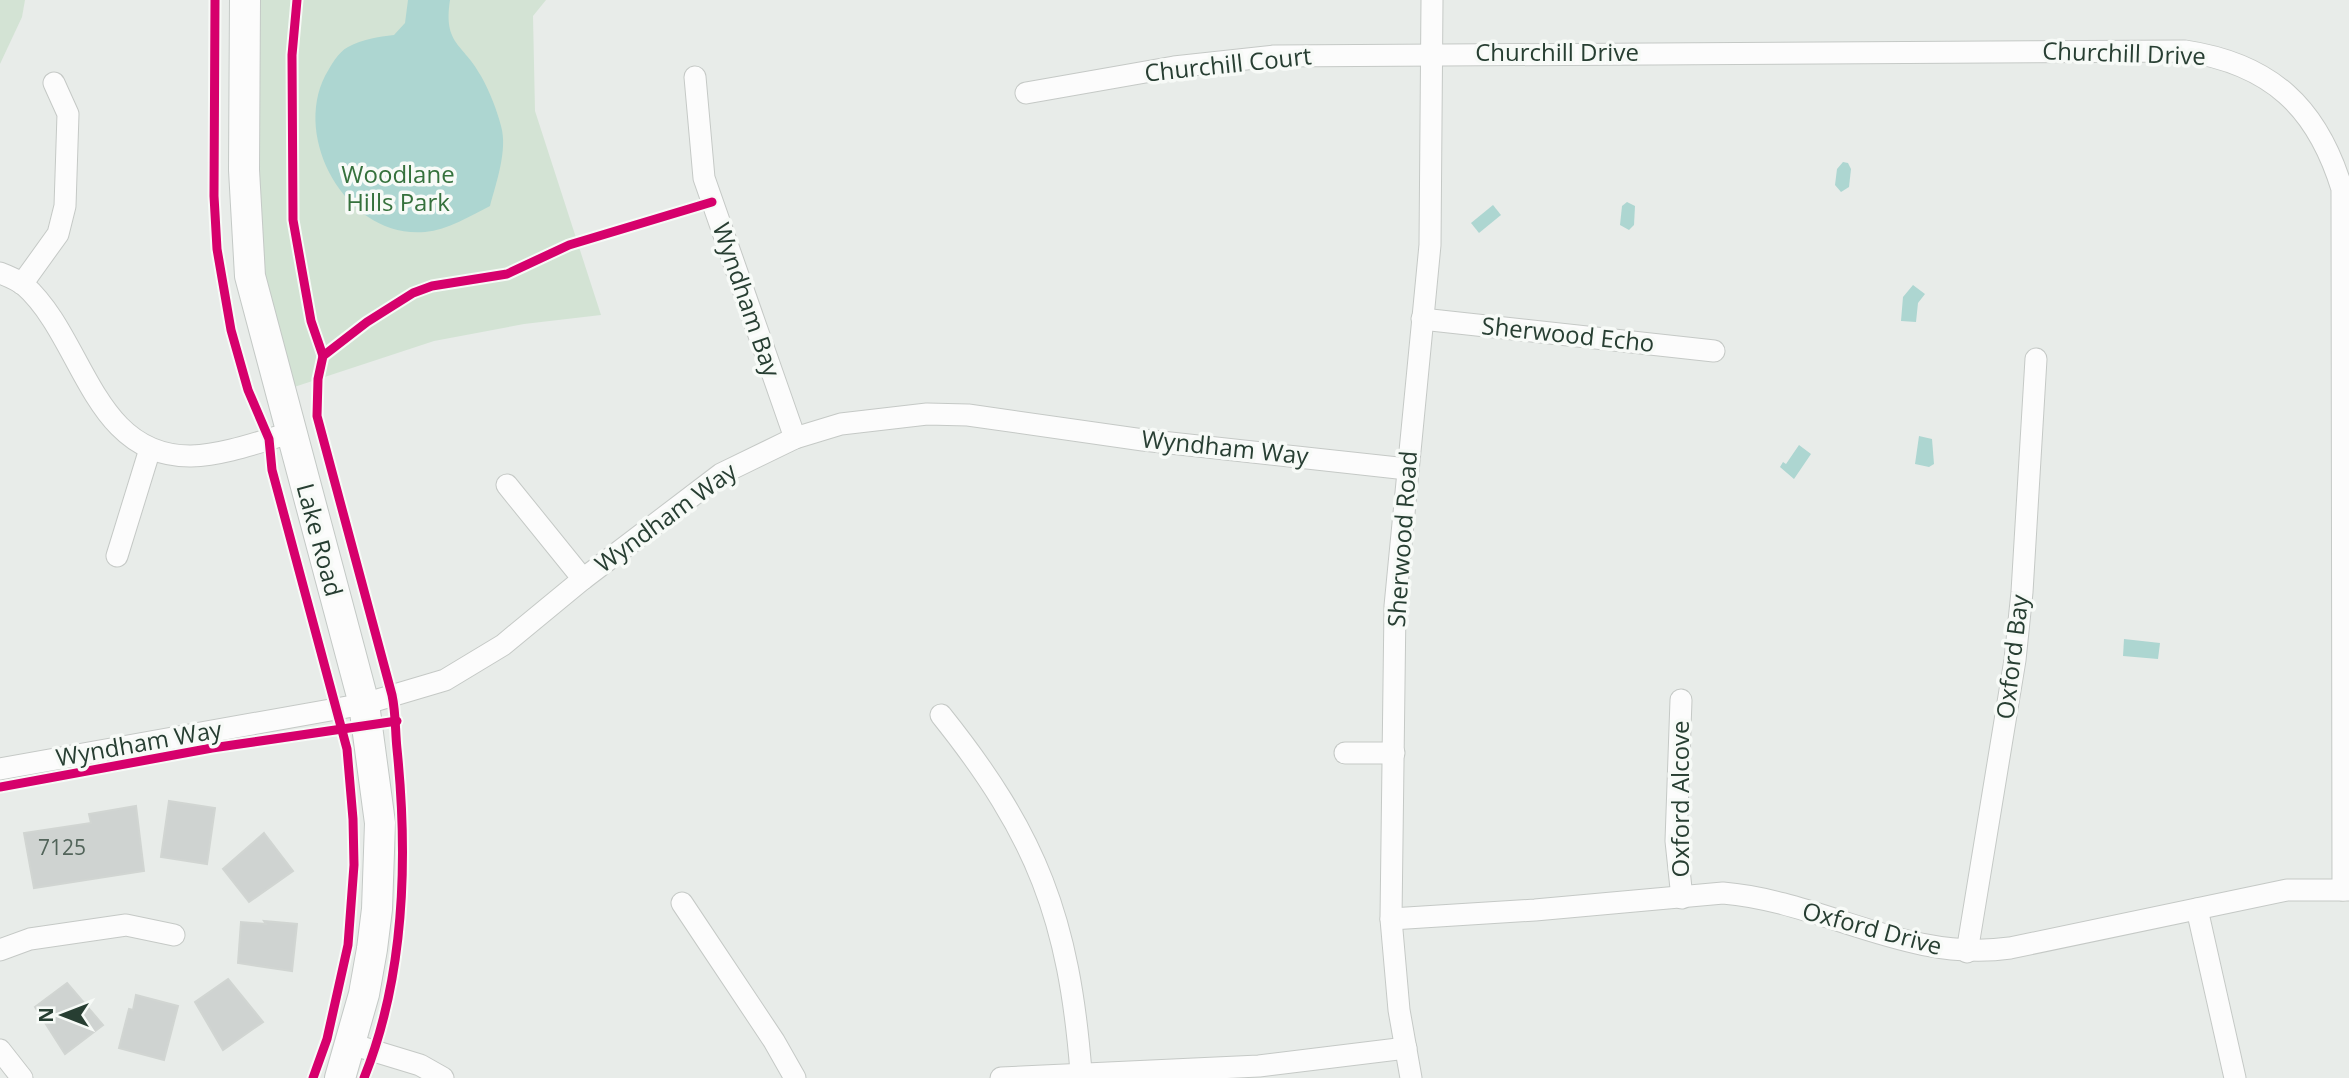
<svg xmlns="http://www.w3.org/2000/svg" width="2349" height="1078" font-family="'Open Sans',sans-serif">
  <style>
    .green { fill: #d3e3d4 }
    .water { fill: #add6d1 }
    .building { fill: #cfd3d1; stroke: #d1d5d2; stroke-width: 2 }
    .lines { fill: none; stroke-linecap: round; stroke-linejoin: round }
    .street-casing { stroke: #c5c9c6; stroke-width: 23 }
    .secondary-casing { stroke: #c4c9c6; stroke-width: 32 }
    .street { stroke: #fcfcfc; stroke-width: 21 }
    .secondary { stroke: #fcfcfc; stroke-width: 30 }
    .cycleway-casing { stroke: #f7faf7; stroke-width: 13 }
    .cycleway { stroke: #d6006c; stroke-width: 9 }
    .labels { text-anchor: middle; stroke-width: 7; stroke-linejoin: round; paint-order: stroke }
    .number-label { font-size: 21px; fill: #52645a }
    .street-label { font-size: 24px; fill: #273e32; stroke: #f7faf7 }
    .park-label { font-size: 24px; fill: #35713c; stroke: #f7faf7 }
  </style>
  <rect width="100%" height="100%" fill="#e8ece9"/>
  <g class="green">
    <path d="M0,0H25L22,17L0,64Z"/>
    <path d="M245,0H546L533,16L535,111L601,315L524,324L434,341L279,392L262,327Z"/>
  </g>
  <g class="water">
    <path d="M408,0H450C443,45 463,43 481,76C489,90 497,110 501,126C508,150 496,183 490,206C470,216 448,230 425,232C349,239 292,141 325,76C330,67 338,52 348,47C363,39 378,37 394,35L405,23Z"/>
    <path d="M1843,162L1848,163L1851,169L1849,187L1841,192L1835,185L1837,169Z"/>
    <path d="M1627,202L1635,206L1634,225L1629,230L1620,225L1622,206Z"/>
    <path d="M1493,205L1501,215L1479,233L1471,223Z"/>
    <path d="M1913,285L1925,294L1918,303L1916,322L1901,321L1903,297Z"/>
    <path d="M1919,436L1932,439L1934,464L1929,467L1915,464Z"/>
    <path d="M1799,445L1811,454L1794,479L1780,467L1783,462L1786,464Z"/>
    <path d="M2124,639L2160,643L2158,659L2123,656Z"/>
  </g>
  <g class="building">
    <path d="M169,801L215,808L207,864L161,857Z"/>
    <path d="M136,806L144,871L34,888L24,833L91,823L89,814Z"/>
    <path d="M264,833L293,871L249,902L223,869Z"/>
    <path d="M264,921L297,924L292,971L238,963L241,922L266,924Z"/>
    <path d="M228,979L263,1022L223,1050L195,1002Z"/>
    <path d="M67,983L103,1025L65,1054L35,1007Z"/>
    <path d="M136,995L178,1006L164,1060L119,1048L129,1009L133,1010Z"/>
  </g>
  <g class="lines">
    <defs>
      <g id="street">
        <path d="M695,77L704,178L795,438"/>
        <path d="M1026,93L1174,67L1274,56L2185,51C2271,64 2317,107 2342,189L2343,890"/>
        <path d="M0,273C8,276 17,280 24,285C84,338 92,457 191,456C224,455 259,442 290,433"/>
        <path d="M22,284L58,234L65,206L68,114L54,83"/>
        <path d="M1422,319L1714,351"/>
        <path d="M507,485L583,579"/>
        <path d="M117,556L150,449"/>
        <path d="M1681,700L1676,841L1682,898"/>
        <path d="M941,715C1037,835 1069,919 1081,1072"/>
        <path d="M1345,753H1394"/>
        <path d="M0,769L364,704L445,680L503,645L583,579L721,474L795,438L841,424L927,414L968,415L1143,440L1407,469"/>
        <path d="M682,903L774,1041L795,1078"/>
        <path d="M2197,909L2235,1078"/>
        <path d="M1391,919L1535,910L1723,893C1821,901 1909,963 2010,948L2287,890H2349"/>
        <path d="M0,950L30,939L126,925L174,935"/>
        <path d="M1967,952L2015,660L2022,592L2036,359"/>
        <path d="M351,1044L420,1065L443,1078"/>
        <path d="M0,1050L22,1078"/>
        <path d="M1001,1078L1259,1066L1406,1048"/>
        <path d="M1411,1078L1399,1010L1391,919L1395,606L1430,245L1432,0"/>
      </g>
      <path id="secondary" d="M245,0L244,170L250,276L364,704L380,823L377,909L372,949L364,994L340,1078"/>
    </defs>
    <use href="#street" class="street-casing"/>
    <use href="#secondary" class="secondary-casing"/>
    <use href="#street" class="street"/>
    <use href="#secondary" class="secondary"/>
    <defs>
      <g id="cycleway">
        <path d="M215,0L214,196L217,249L231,330L248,390L269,439L272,470L347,749L353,819L354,865L348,945L327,1039L313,1078"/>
        <path d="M297,0L292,55L293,220L311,321L323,356"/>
        <path d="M0,787L212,748L397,721"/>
        <path d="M364,1078C405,976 408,857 397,749C395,730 396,714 392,695L317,416L318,379L323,356L367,322L413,293L432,286L507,274L569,245L712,202"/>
      </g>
    </defs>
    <use href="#cycleway" class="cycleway-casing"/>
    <use href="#cycleway" class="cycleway"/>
  </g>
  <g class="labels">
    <g class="number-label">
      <text x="62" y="855">7125</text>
    </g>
    <g class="street-label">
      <text x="1557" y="61">Churchill Drive</text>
      <text transform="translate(2124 54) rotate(2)" y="8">Churchill Drive</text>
      <text transform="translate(1228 65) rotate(-6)" y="8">Churchill Court</text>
      <text transform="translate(746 300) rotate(71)" y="8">Wyndham Bay</text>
      <text transform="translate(1568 335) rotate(6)" y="8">Sherwood Echo</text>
      <text transform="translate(1225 448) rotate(6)" y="8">Wyndham Way</text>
      <text transform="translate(666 518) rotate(-36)" y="8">Wyndham Way</text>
      <text transform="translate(1403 539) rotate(-86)" y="8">Sherwood Road</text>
      <text transform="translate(319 540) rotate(75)" y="8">Lake Road</text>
      <text transform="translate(2013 657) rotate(-83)" y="8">Oxford Bay</text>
      <text transform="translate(139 744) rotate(-10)" y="8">Wyndham Way</text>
      <text transform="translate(1681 799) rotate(-90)" y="8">Oxford Alcove</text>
      <text transform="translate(1872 929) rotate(15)" y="8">Oxford Drive</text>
    </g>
    <g class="park-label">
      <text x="398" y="183">Woodlane<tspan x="398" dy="28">Hills Park</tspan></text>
    </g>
  </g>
  <g transform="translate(63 1015) rotate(270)" stroke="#f7faf7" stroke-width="5" paint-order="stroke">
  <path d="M0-5L12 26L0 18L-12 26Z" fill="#273e32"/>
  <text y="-10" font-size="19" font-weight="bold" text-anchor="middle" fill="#273e32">N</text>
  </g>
</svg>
